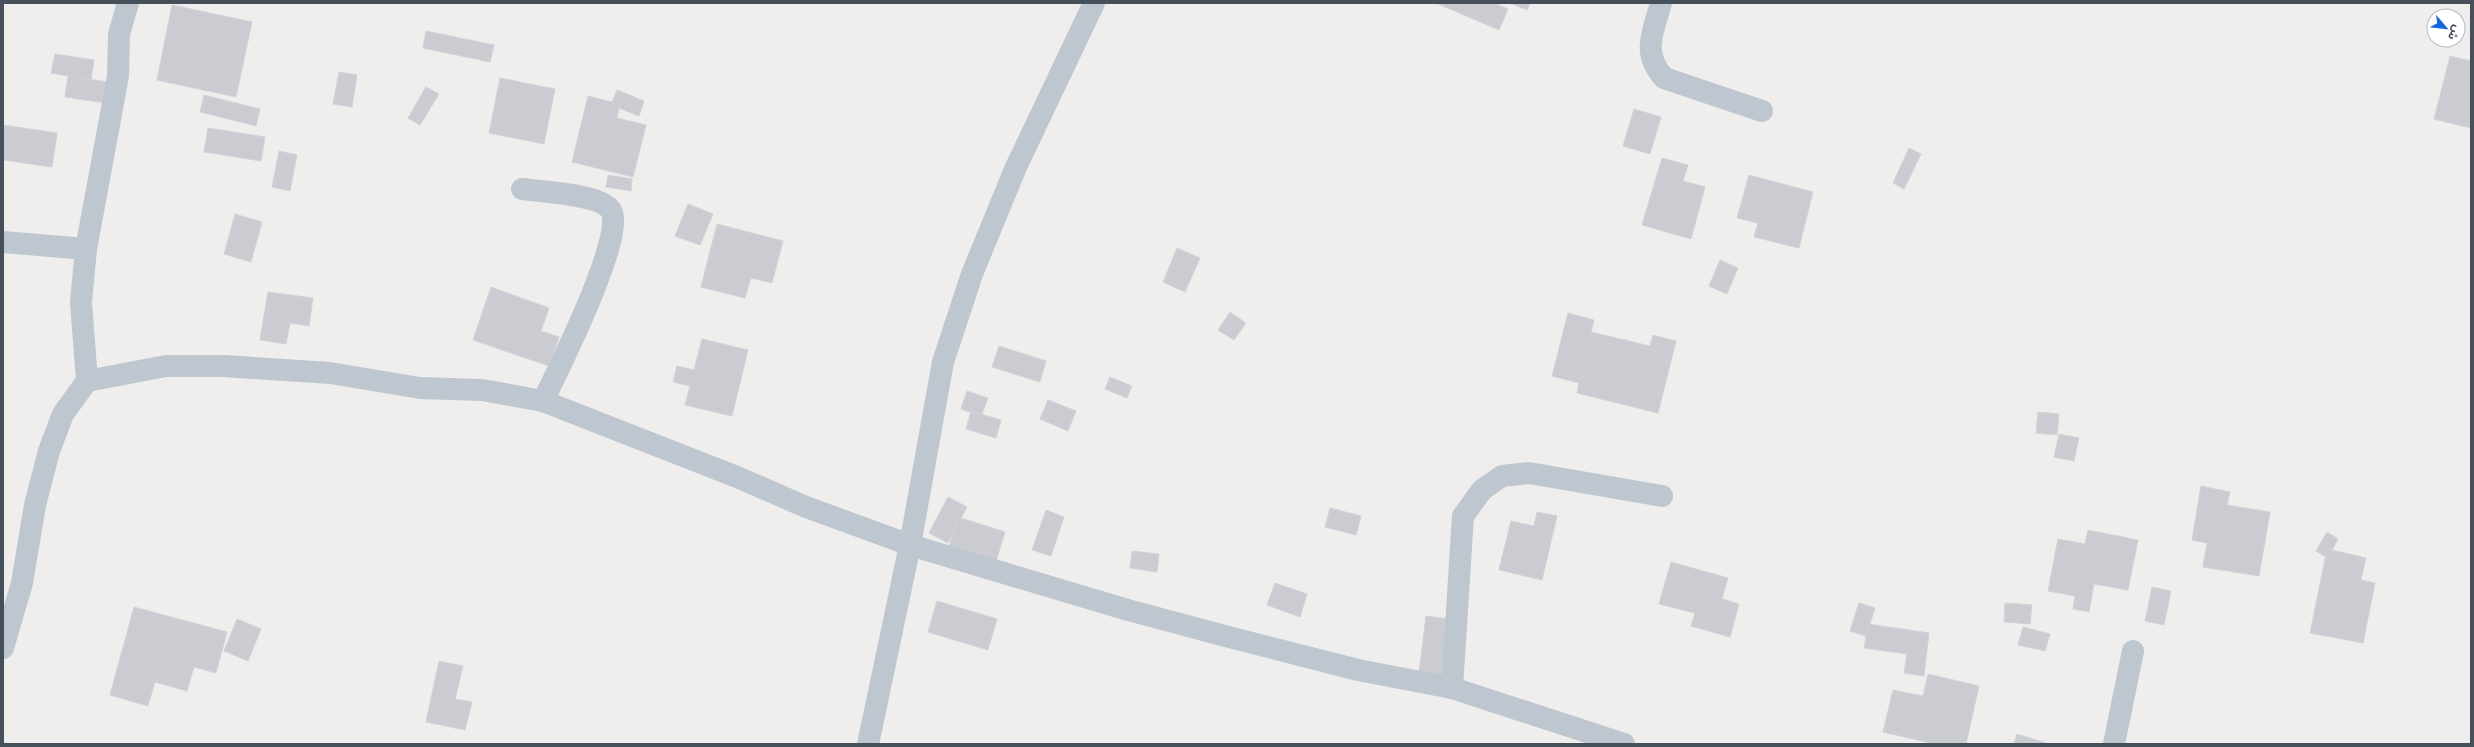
<svg xmlns="http://www.w3.org/2000/svg" width="2474" height="747" font-family="Inter,'Noto Sans Arabic',sans-serif">
  <style>
    .building { fill: #caccd2; stroke: #d1d3d9 }
    .lines { fill: none; stroke-linecap: round; stroke-linejoin: round }
    .street { stroke: #bec7d0; stroke-width: 22 }
  </style>
  <rect width="100%" height="100%" fill="#f0eded"/>
  <g class="building">
    <path d="M1436,3H1494L1508,9L1499,30Z"/>
    <path d="M1510,3H1530L1527,10Z"/>
    <path d="M172,5L252,22L236,97L157,80Z"/>
    <path d="M426,31L494,45L490,62L423,48Z"/>
    <path d="M55,54L94,60L91,80L51,73Z"/>
    <path d="M2450,56L2471,61V128L2434,119Z"/>
    <path d="M339,72L357,75L352,107L333,104Z"/>
    <path d="M68,76L108,82L105,103L65,97Z"/>
    <path d="M500,78L555,89L544,144L489,133Z"/>
    <path d="M426,87L439,94L420,125L408,118Z"/>
    <path d="M617,90L644,101L639,116L611,105Z"/>
    <path d="M204,95L260,109L256,126L200,112Z"/>
    <path d="M588,96L620,104L617,118L646,125L633,177L572,162Z"/>
    <path d="M1634,109L1661,117L1650,154L1623,146Z"/>
    <path d="M3,125L57,133L52,167L3,160Z"/>
    <path d="M208,128L265,137L261,161L204,152Z"/>
    <path d="M1909,148L1921,154L1904,189L1893,183Z"/>
    <path d="M279,151L297,155L290,191L272,187Z"/>
    <path d="M1662,158L1688,165L1683,181L1705,187L1691,239L1642,225Z"/>
    <path d="M608,175L632,179L631,191L606,187Z"/>
    <path d="M1749,175L1813,192L1799,248L1754,237L1758,223L1737,218Z"/>
    <path d="M688,204L713,214L700,245L675,236Z"/>
    <path d="M235,214L262,222L251,262L224,254Z"/>
    <path d="M717,224L783,241L772,283L751,278L745,298L701,287Z"/>
    <path d="M1177,248L1200,258L1185,292L1163,282Z"/>
    <path d="M1720,260L1738,268L1727,294L1709,286Z"/>
    <path d="M491,287L549,308L541,331L559,337L549,366L473,340Z"/>
    <path d="M268,292L313,298L309,326L290,323L286,344L260,340Z"/>
    <path d="M1230,312L1246,323L1234,340L1218,330Z"/>
    <path d="M1568,313L1594,320L1591,332L1650,346L1653,335L1676,341L1658,413L1577,393L1579,383L1552,376Z"/>
    <path d="M702,339L748,350L732,416L685,405L690,386L673,382L677,366L694,370Z"/>
    <path d="M999,346L1046,361L1040,382L992,367Z"/>
    <path d="M1110,377L1132,386L1127,398L1105,389Z"/>
    <path d="M967,391L988,398L981,416L961,409Z"/>
    <path d="M1048,400L1076,411L1068,431L1040,419Z"/>
    <path d="M971,411L1001,420L996,438L966,429Z"/>
    <path d="M2038,412L2059,414L2057,435L2036,433Z"/>
    <path d="M2059,434L2079,438L2074,461L2054,457Z"/>
    <path d="M2201,486L2230,492L2227,505L2270,512L2259,576L2203,567L2207,543L2192,540Z"/>
    <path d="M948,497L967,507L948,543L929,533Z"/>
    <path d="M1330,508L1361,516L1356,535L1325,527Z"/>
    <path d="M1046,510L1064,517L1051,556L1032,550Z"/>
    <path d="M1537,512L1557,516L1542,580L1499,570L1511,521L1534,526Z"/>
    <path d="M958,517L1005,532L994,568L947,553Z"/>
    <path d="M2088,530L2138,540L2128,590L2094,584L2089,612L2073,609L2075,596L2048,591L2058,539L2085,544Z"/>
    <path d="M2327,532L2338,539L2328,558L2316,551Z"/>
    <path d="M2327,549L2366,558L2361,580L2375,583L2363,643L2310,633Z"/>
    <path d="M1132,551L1159,554L1157,572L1130,568Z"/>
    <path d="M1671,562L1728,578L1722,599L1739,604L1730,637L1691,626L1695,613L1659,604Z"/>
    <path d="M1275,583L1307,594L1300,617L1267,605Z"/>
    <path d="M2152,587L2171,591L2164,625L2145,621Z"/>
    <path d="M937,601L997,619L988,650L928,632Z"/>
    <path d="M1859,603L1875,608L1866,636L1850,631Z"/>
    <path d="M2005,603L2032,605L2030,624L2004,622Z"/>
    <path d="M134,607L227,632L216,673L194,667L187,691L155,682L148,706L110,695Z"/>
    <path d="M1426,616L1456,620L1448,684L1418,681Z"/>
    <path d="M237,619L261,629L248,661L224,651Z"/>
    <path d="M1868,624L1929,633L1924,676L1904,673L1907,654L1864,648Z"/>
    <path d="M2023,627L2050,634L2045,651L2018,645Z"/>
    <path d="M439,661L463,666L455,699L472,702L465,730L426,722Z"/>
    <path d="M1928,674L1979,686L1966,744H1935L1883,732L1893,690L1923,696Z"/>
    <path d="M2017,734L2049,744H2014Z"/>
  </g>
  <g class="lines">
    <g class="street">
      <path d="M1661,3C1653,33 1641,52 1664,78L1762,111"/>
      <path d="M522,189C543,192 597,194 610,209C629,230 556,374 543,401"/>
      <path d="M3,242L86,249"/>
      <path d="M87,381L166,366H224L330,373L420,388L482,390L543,401L737,477L806,507L910,545L1128,610L1225,636L1358,670L1452,688L1624,744"/>
      <path d="M3,648L22,583L35,505L49,451L63,414L87,381L81,302L86,249L118,76L119,34L128,3"/>
      <path d="M1452,688L1463,516L1482,490L1502,476L1529,473L1662,496"/>
      <path d="M868,744L910,545L943,362L972,274L1016,167L1094,3"/>
      <path d="M2114,744L2133,651"/>
    </g>
  </g>
  <rect width="2474" height="747" fill="none" stroke="#46505b" stroke-width="8"/>
  <g transform="translate(2446 28) rotate(118)"><circle r="19" fill="#ffffff" stroke="#b5b9bd"/>
  <path d="M0-3L7 15L0 10L-7 15Z" fill="#1767e0"/>
  <text y="-6" font-size="11" font-weight="bold" text-anchor="middle" fill="#46505b">ش</text>
  </g>
</svg>
